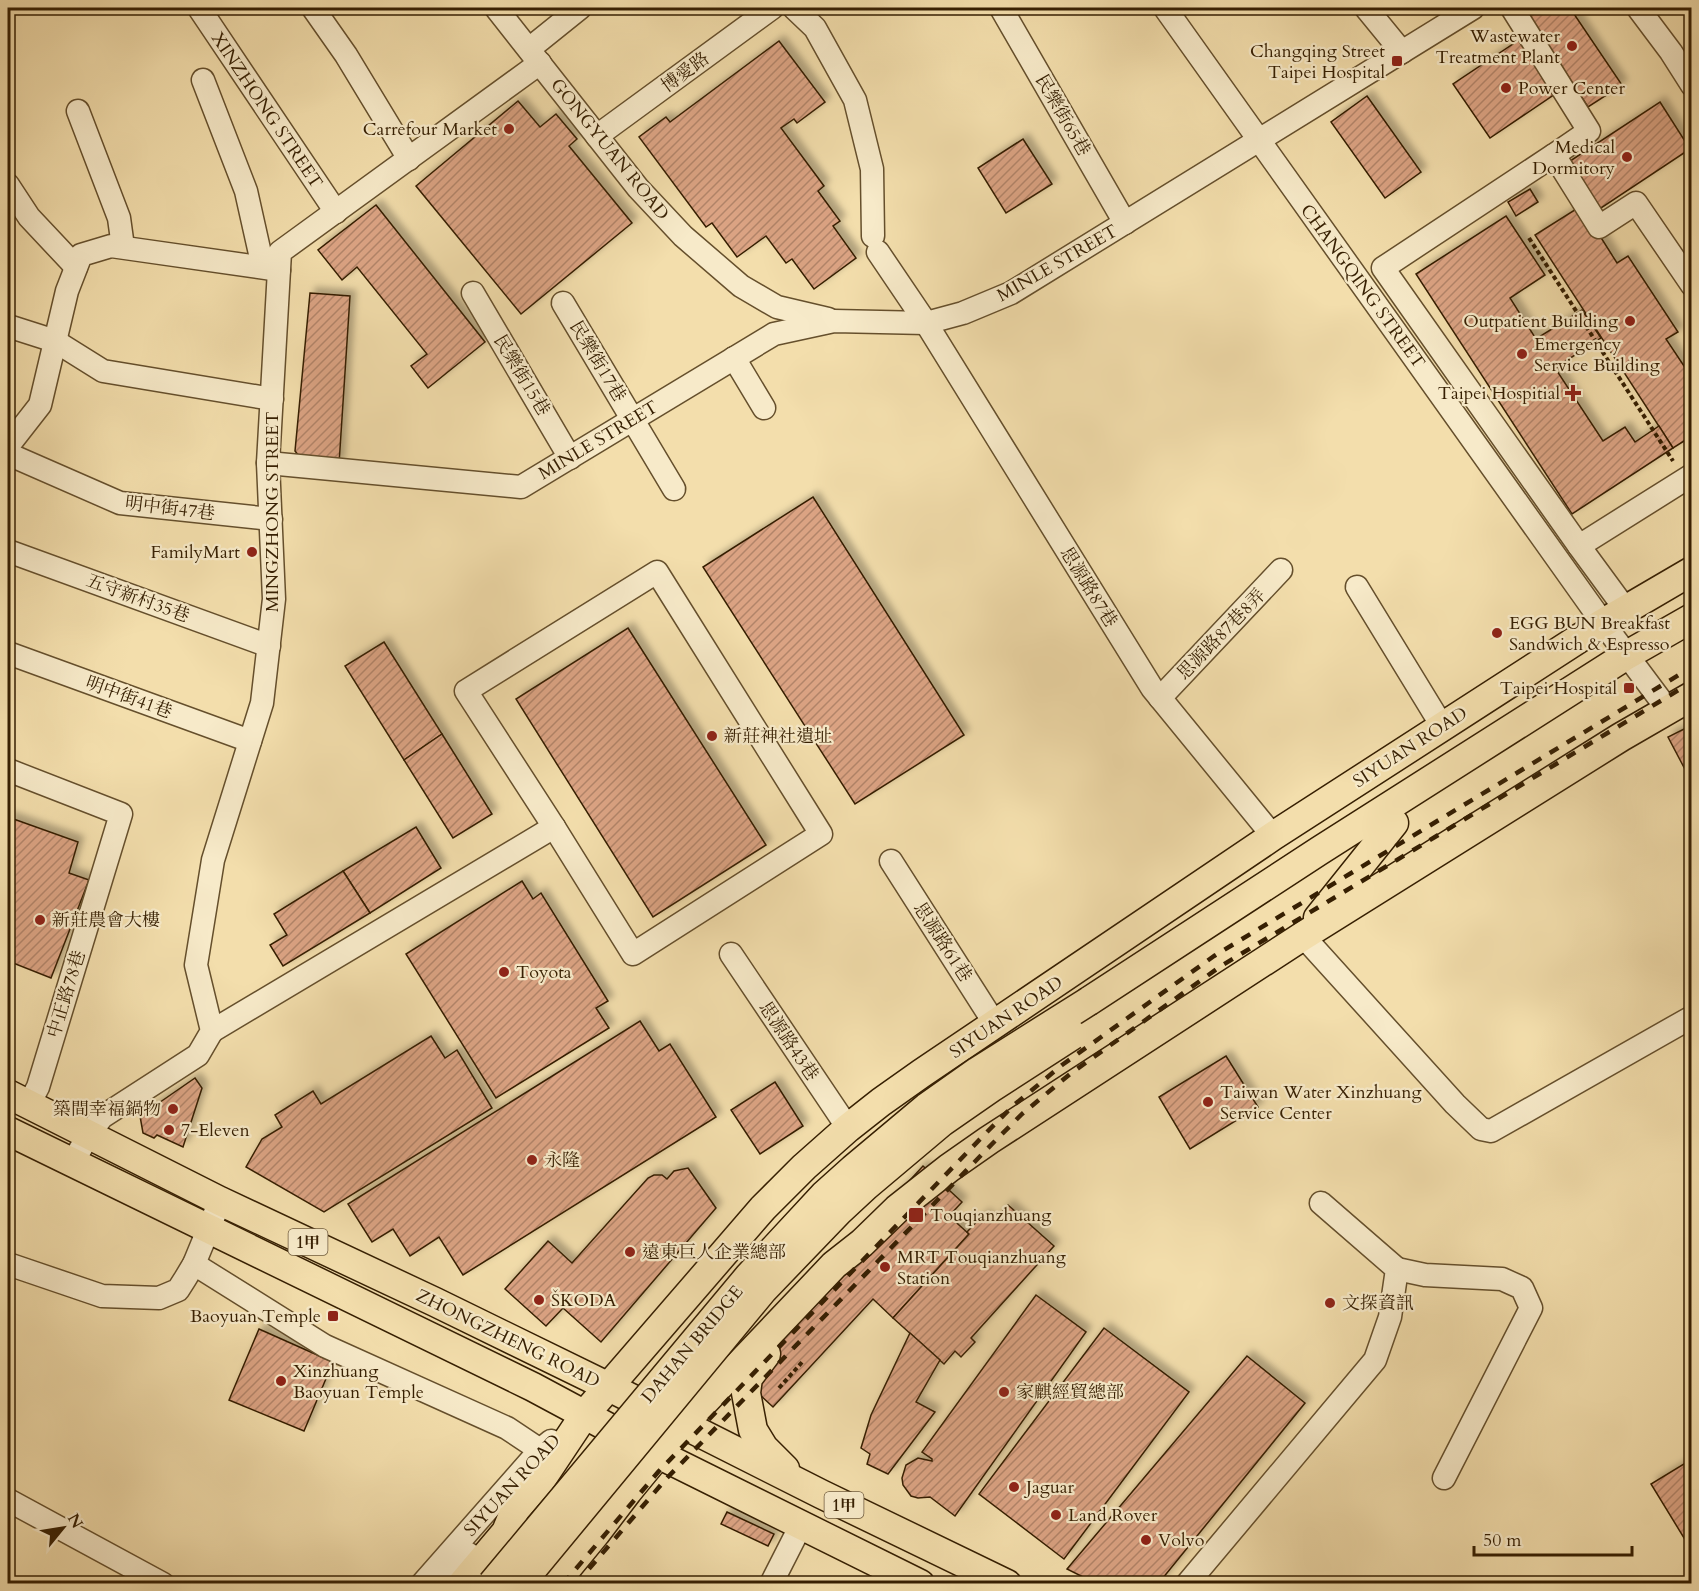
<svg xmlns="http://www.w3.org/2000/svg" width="1699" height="1591" font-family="Cardo,'Noto Serif TC',serif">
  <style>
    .building { fill: url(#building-hatch); stroke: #361f02; stroke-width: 1.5; filter: url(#shadow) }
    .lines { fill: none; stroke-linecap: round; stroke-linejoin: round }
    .minor-casing { stroke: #654f2c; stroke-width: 25 }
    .major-casing { stroke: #361f02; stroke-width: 31 }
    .path { stroke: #361f02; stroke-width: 4; stroke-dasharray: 4.5 3; stroke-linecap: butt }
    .minor { stroke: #f7eac9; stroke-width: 22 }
    .major { stroke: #f3deac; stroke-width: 28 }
    .rail { stroke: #361f02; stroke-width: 4.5; stroke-dasharray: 10 10; stroke-linecap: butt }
    .major-bridge-casing { stroke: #361f02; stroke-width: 31; stroke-linecap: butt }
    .major-bridge { stroke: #f3deac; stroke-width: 28 }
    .poi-dot { fill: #8f2418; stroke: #f7eac9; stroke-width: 2 }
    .labels { text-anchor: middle; stroke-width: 4.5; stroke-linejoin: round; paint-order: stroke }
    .shield { fill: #f7eac9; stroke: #705c3e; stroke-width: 1.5 }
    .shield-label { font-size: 16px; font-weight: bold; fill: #361f02 }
    .poi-label { font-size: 18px; fill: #361f02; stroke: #f7eac9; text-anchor: start }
    .street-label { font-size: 18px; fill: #361f02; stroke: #f7eac9 }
  </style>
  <defs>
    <pattern id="building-hatch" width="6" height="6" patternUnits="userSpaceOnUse" patternTransform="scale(1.5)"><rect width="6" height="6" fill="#dba383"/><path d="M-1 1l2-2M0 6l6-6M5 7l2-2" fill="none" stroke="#b28469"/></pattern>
    <filter id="shadow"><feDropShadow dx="5.5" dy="-5.5" stdDeviation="3" flood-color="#0004"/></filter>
  </defs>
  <rect width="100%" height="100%" fill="#f3deac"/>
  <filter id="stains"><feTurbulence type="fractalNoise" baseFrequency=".00333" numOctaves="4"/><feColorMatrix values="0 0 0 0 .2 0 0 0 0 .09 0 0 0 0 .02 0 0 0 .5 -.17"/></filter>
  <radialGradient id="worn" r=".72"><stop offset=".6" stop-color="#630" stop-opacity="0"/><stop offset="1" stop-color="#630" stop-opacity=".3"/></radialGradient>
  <g class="building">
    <path d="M1523,8H1570L1622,85L1588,107Z"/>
    <path d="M1522,38L1558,92L1490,138L1453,84Z"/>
    <path d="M779,41L825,102L797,123L794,119L781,128L824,186L818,191L840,221L833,226L856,258L814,289L792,259L786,263L766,236L737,257L712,223L706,227L639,137L666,117L670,122Z"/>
    <path d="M1367,96L1421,172L1385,198L1331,122Z"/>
    <path d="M518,101L540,127L556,114L577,139L569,146L632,223L521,314L416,186Z"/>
    <path d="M1660,102L1690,149L1595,212L1564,165Z"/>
    <path d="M1023,139L1052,184L1006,213L978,168Z"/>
    <path d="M1530,189L1538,202L1516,216L1508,202Z"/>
    <path d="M376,205L485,342L428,388L411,366L427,354L357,267L342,280L318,250Z"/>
    <path d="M1581,206L1617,263L1628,256L1678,332L1666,339L1692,378V436L1673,448L1535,235Z"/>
    <path d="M1506,216L1545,275L1510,298L1536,339L1582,310L1601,338L1555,368L1603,441L1625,427L1635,442L1659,426L1673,448L1572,514L1416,274Z"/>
    <path d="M310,293L350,296L339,464L307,466L295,451Z"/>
    <path d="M813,497L964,735L855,804L703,567Z"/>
    <path d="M628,628L766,845L653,917L516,699Z"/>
    <path d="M384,642L442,734L404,760L345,666Z"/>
    <path d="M1692,725V775L1689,777L1668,737Z"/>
    <path d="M442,734L492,814L453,838L404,760Z"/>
    <path d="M8,817L78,842L69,873L89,880L51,978L8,961Z"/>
    <path d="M416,827L441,868L370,913L343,871Z"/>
    <path d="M343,871L370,913L283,966L270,945L287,935L274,914Z"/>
    <path d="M522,881L533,899L541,893L608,1001L596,1008L609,1028L496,1098L406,954Z"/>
    <path d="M640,1021L659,1051L670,1044L716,1117L463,1275L439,1237L410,1256L393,1229L372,1242L348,1204Z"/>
    <path d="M431,1036L445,1058L457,1050L492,1108L324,1212L246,1167L262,1139L282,1127L275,1115L313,1091L321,1104Z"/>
    <path d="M1226,1056L1258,1107L1190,1149L1159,1097Z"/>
    <path d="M195,1078L202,1088L183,1147L157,1135L154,1138L143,1133L140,1116Z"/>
    <path d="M775,1082L803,1126L760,1154L731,1110Z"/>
    <path d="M923,1166L962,1202L949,1216L969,1234L893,1318L873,1299L773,1407L734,1371Z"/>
    <path d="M688,1168L716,1208L601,1342L563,1308L546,1326L505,1289L548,1241L572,1263L648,1178L654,1175H662L667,1179L674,1171Z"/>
    <path d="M1008,1205L1054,1246L971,1338L975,1342L961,1357L955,1351L944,1364L893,1318L969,1234L967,1232L984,1214L993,1222Z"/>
    <path d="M1036,1295L1086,1332L955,1516L930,1497L918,1498L911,1496L903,1485L902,1478L906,1465L918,1458L932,1461V1459L922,1452Z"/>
    <path d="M1104,1328L1189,1392L1064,1559L979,1494Z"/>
    <path d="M259,1329L333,1362L304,1431L229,1400Z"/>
    <path d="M910,1333L940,1360L916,1402L935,1412L888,1474L867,1464L870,1454L861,1448L871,1415Z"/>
    <path d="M1247,1356L1305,1403L1158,1584H1097L1067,1569Z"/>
    <path d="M1692,1459V1551L1651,1484Z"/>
    <path d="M727,1512L774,1534L768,1546L721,1524Z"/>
  </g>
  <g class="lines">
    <defs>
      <g id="minor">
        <path d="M199,8L336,212"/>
        <path d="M313,8L346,55L409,159"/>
        <path d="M496,8L638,188L683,236L741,286L777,307L828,319"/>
        <path d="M794,8L815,28L855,100L872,169L873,236"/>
        <path d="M1001,8L1125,223"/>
        <path d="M1165,8L1603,623L1668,710"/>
        <path d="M1366,8L1402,52"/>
        <path d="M1512,8L1589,131L1554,155"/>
        <path d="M1638,8L1671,52L1692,85"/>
        <path d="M529,49L580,8"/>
        <path d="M203,80L246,191L263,267"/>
        <path d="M78,111L119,218L123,247"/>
        <path d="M597,136L772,8"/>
        <path d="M8,185L29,217L76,267"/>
        <path d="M878,252L926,323L1152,688L1273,836"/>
        <path d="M1692,285L1636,203L1599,227L1554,155L1383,268L1579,546L1692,475"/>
        <path d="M473,293L570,458"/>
        <path d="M563,303L674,489"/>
        <path d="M8,326L55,341L103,371L272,399"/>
        <path d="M734,358L764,408"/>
        <path d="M8,446L40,405L67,291L81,255L111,246L279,270"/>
        <path d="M8,454L120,503L271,519"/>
        <path d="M268,463L521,487L774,334L834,321L926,323L963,313L1011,293L1473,8"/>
        <path d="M1579,546L1626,610"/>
        <path d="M8,551L269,646"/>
        <path d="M657,572L821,834L633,954L554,827L466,691Z"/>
        <path d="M1357,587L1442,726"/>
        <path d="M8,653L250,741"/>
        <path d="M1160,698L1281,570"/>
        <path d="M8,770L121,814L38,1087L29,1104"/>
        <path d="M891,861L995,1024"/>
        <path d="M1303,936L1455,1104L1481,1129L1491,1131L1692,1017"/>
        <path d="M731,954L848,1128"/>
        <path d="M212,1031L554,827"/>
        <path d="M73,1162L89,1134L102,1117L198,1055L212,1031L196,965L213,860L262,703L274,599L268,463L280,252L540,63"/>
        <path d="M8,1264L102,1296L159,1298L178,1290L185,1279L194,1264L220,1201"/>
        <path d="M194,1264L325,1346L507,1428L540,1450"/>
        <path d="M1397,1269L1425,1275L1502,1279L1522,1288L1531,1308L1444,1478"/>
        <path d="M8,1500L163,1584"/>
        <path d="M422,1584L540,1450L551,1441"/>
        <path d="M445,1584L469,1554"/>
        <path d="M771,1584L801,1525"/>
        <path d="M1187,1584L1375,1360L1390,1317L1397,1269L1321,1203"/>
      </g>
      <g id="major">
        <path d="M1318,918L1394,823"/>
        <path d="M1089,1001L1319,851L1627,655L1692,618"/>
        <path d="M8,1094L220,1201L435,1302L609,1387L821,1494L1007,1584"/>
        <path d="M8,1131L533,1387L658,1454L920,1584"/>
        <path d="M766,1354L748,1378L746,1393L753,1430L764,1448L785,1469"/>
        <path d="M462,1584L506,1532L515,1510L541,1480L585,1414L763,1208L804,1167L848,1128L881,1102L922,1073L1273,836L1603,623L1692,571"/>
        <path d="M554,1584L596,1533L628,1491L683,1424L834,1265L862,1243L897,1209L949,1168L989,1140L1303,936L1621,737L1692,696"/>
      </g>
    </defs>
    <use href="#minor" class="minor-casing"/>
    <use href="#major" class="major-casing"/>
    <g class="path">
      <path d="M1529,238L1673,461"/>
      <path d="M779,1388L804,1360"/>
    </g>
    <use href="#minor" class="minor"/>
    <use href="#major" class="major"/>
    <g class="rail">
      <path d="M563,1584L659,1471L985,1134L1014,1105L1062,1065L1214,956L1692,667"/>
      <path d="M576,1584L666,1479L994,1142L1022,1114L1070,1074L1221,966L1692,682"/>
    </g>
    <defs>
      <g id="major-bridge">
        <path d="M492,1584L749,1276L824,1195L853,1169L927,1107L978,1071L1089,1001"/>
        <path d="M520,1584L763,1290L838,1212L866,1186L942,1122L991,1088L1073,1035"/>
      </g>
    </defs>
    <use href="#major-bridge" class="major-bridge-casing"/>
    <use href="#major-bridge" class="major-bridge"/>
  </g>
  <g class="poi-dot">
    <circle cx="1572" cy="46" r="6"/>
    <rect x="1391" y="55" width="12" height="12" rx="3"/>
    <circle cx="1506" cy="88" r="6"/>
    <circle cx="509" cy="129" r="6"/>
    <circle cx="1627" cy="157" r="6"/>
    <circle cx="1630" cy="321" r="6"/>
    <circle cx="1522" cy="354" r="6"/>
    <path d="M1570 384h6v6h6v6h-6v6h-6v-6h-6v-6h6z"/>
    <circle cx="252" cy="552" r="6"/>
    <circle cx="1497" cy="633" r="6"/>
    <rect x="1623" y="682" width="12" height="12" rx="3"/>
    <circle cx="712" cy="736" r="6"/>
    <circle cx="40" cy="920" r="6"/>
    <circle cx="504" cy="972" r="6"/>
    <circle cx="1208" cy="1102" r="6"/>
    <circle cx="173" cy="1109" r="6"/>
    <circle cx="169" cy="1130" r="6"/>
    <circle cx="532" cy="1160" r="6"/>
    <rect x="908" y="1207" width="16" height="16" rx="3"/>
    <circle cx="630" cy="1252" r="6"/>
    <circle cx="885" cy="1267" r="6"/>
    <circle cx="539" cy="1300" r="6"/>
    <circle cx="1330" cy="1303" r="6"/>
    <rect x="327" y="1310" width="12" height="12" rx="3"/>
    <circle cx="281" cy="1381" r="6"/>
    <circle cx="1004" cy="1392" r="6"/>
    <circle cx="1014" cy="1487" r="6"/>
    <circle cx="1056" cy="1515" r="6"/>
    <circle cx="1146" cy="1540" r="6"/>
  </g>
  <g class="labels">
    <g class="shield">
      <rect x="288.5" y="1229" width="39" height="26" rx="4.5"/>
      <rect x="824.5" y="1492" width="39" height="26" rx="4.5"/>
    </g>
    <g class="shield-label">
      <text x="308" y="1248">1甲</text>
      <text x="844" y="1511">1甲</text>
    </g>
    <g class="poi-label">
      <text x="1560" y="42" text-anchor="end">Wastewater<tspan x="1560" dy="21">Treatment Plant</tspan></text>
      <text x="1385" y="57" text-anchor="end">Changqing Street<tspan x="1385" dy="21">Taipei Hospital</tspan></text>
      <text x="1518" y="94">Power Center</text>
      <text x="497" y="135" text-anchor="end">Carrefour Market</text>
      <text x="1615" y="153" text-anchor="end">Medical<tspan x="1615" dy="21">Dormitory</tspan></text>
      <text x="1618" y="327" text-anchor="end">Outpatient Building</text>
      <text x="1534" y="350">Emergency<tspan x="1534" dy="21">Service Building</tspan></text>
      <text x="1560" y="399" text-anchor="end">Taipei Hospitial</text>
      <text x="240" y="558" text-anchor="end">FamilyMart</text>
      <text x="1509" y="629">EGG BUN Breakfast<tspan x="1509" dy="21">Sandwich &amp; Espresso</tspan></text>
      <text x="1617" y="694" text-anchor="end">Taipei Hospital</text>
      <text x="724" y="742">新莊神社遺址</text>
      <text x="52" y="926">新莊農會大樓</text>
      <text x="516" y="978">Toyota</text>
      <text x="1220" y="1098">Taiwan Water Xinzhuang<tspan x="1220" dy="21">Service Center</tspan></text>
      <text x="161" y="1115" text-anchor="end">築間幸福鍋物</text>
      <text x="181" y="1136">7-Eleven</text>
      <text x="544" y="1166">永隆</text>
      <text x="930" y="1221">Touqianzhuang</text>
      <text x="642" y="1258">遠東巨人企業總部</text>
      <text x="897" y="1263">MRT Touqianzhuang<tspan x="897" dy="21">Station</tspan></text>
      <text x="551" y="1306">ŠKODA</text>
      <text x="1342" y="1309">文探資訊</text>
      <text x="321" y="1322" text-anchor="end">Baoyuan Temple</text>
      <text x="293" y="1377">Xinzhuang<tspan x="293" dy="21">Baoyuan Temple</tspan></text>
      <text x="1016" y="1398">家麒經貿總部</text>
      <text x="1026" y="1493">Jaguar</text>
      <text x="1068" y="1521">Land Rover</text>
      <text x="1158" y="1546">Volvo</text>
    </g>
    <g class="street-label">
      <text transform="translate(685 72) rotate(-36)" y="6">博愛路</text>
      <text transform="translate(267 110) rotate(56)" y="6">XINZHONG STREET</text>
      <text transform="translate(1063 115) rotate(60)" y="6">民樂街65巷</text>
      <text transform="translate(610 149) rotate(51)" y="6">GONGYUAN ROAD</text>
      <text transform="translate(1057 263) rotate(-30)" y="6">MINLE STREET</text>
      <text transform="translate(1363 286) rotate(54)" y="6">CHANGQING STREET</text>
      <text transform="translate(598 361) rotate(59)" y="6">民樂街17巷</text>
      <text transform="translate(522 375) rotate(59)" y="6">民樂街15巷</text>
      <text transform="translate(598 440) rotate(-31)" y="6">MINLE STREET</text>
      <text transform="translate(170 508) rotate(7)" y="6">明中街47巷</text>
      <text transform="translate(272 512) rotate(-90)" y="6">MINGZHONG STREET</text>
      <text transform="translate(1089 587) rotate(58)" y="6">思源路87巷</text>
      <text transform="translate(138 598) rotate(20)" y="6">五守新村35巷</text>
      <text transform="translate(1221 634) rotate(-46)" y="6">思源路87巷8弄</text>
      <text transform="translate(129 697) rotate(20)" y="6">明中街41巷</text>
      <text transform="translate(1410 747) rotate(-33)" y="6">SIYUAN ROAD</text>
      <text transform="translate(943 942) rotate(57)" y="6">思源路61巷</text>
      <text transform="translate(66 994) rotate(-73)" y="6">中正路78巷</text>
      <text transform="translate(1006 1017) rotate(-34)" y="6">SIYUAN ROAD</text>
      <text transform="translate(789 1041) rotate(56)" y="6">思源路43巷</text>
      <text transform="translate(508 1338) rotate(26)" y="6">ZHONGZHENG ROAD</text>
      <text transform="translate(692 1344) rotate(-50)" y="6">DAHAN BRIDGE</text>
      <text transform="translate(512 1485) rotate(-47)" y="6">SIYUAN ROAD</text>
    </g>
  </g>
  <rect width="1699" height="1591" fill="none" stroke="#f3deac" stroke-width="30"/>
  <rect x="9" y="9" width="1681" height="1573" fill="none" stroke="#361f02" stroke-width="3"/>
  <rect x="15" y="15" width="1669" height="1561" fill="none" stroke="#361f02" stroke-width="1.5"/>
  <g transform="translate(63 1528) rotate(60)" stroke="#f7eac9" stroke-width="4.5" paint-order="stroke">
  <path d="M0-4.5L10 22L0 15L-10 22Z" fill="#361f02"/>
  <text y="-9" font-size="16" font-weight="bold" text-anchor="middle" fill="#361f02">N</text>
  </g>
  <path d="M1474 1546v9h158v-9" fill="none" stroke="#361f02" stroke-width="3"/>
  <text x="1483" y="1546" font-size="18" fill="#361f02" stroke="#f7eac9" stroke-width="4.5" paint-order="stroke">50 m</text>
  <rect width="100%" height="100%" filter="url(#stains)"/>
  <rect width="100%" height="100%" fill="url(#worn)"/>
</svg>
